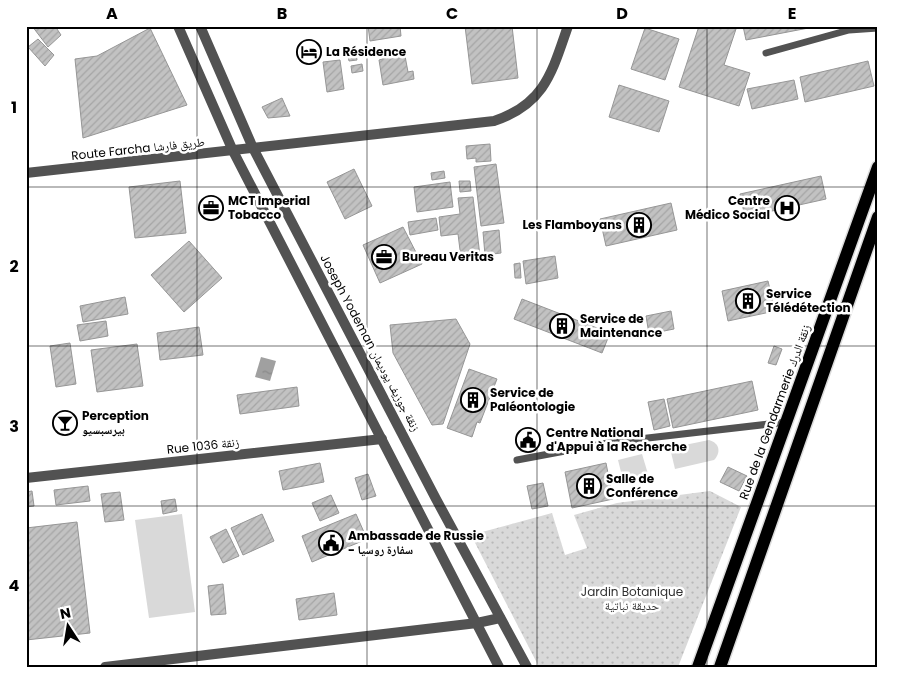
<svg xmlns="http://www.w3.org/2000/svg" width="904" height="693" font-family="Poppins,'Noto Naskh Arabic',sans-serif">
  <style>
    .grass { fill: #d9d9d9 }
    .park { fill: url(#park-dots) }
    .water { fill: url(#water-ripples) }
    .building { fill: url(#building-hatch); stroke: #969696 }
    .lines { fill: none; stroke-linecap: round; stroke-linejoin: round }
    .primary-casing { stroke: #dbdbdb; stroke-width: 15 }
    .service { stroke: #525252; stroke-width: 7 }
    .minor { stroke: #525252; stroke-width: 10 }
    .tertiary { stroke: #525252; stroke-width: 10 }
    .primary { stroke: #000; stroke-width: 12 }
    .grid { fill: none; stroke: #000; stroke-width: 1; stroke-opacity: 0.55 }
    .labels { text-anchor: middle; stroke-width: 5; stroke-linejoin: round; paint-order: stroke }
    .poi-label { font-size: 12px; font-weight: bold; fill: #000; stroke: #fff; text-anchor: start }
    .street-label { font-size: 12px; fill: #000; stroke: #fff }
    .park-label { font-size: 12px; fill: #303030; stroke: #fff }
    .neatline { fill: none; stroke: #000; stroke-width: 2 }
    .grid-label { font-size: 16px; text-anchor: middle; font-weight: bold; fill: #000 }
  </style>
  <defs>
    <pattern id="park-dots" width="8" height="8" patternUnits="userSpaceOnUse" patternTransform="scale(1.25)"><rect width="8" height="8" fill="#d9d9d9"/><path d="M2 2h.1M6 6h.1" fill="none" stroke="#b8b8b8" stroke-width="1.8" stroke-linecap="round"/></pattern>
    <pattern id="water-ripples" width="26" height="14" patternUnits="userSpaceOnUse" patternTransform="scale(1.25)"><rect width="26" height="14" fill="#a0a0a0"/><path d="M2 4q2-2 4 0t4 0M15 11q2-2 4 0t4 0" fill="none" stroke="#888"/></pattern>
    <pattern id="building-hatch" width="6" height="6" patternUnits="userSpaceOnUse" patternTransform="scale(1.25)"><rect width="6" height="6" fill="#c2c2c2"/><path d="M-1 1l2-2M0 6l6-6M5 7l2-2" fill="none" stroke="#a5a5a5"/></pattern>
  </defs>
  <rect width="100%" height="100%" fill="#fff"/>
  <g class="grass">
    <path d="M709,440C720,443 721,453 714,460L675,469L670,448Z"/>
    <path d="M642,454L648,474L623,480L618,460Z"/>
    <path d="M182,514L195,612L149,618L135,520Z"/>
  </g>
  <path class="park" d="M710,491L741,507L678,667H539L471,535L552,513L565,555L587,548L574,515L617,503Z"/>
  <path class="water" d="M261,357L276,361L270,381L255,377Z"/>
  <g class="building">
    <path d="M32,26H55L61,35L48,47Z"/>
    <path d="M368,26H400L401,36L370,41Z"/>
    <path d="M465,26H512L518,78L472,84Z"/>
    <path d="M699,26H737L724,65L750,73L739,106L679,87Z"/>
    <path d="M743,26H819L746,40Z"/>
    <path d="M150,28L187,105L83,138L75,59L97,56Z"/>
    <path d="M645,28L679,39L665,80L631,69Z"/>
    <path d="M38,39L54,55L45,66L28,47Z"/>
    <path d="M395,51L396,57L405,56L408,72L413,71L414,79L383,85L379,60L386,58L385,52Z"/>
    <path d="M356,54L357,60L349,61L348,56Z"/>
    <path d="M340,60L344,89L327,92L323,62Z"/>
    <path d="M868,61L874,86L805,102L800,77Z"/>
    <path d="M362,64L363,71L352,73L351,66Z"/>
    <path d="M794,80L798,99L752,109L747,89Z"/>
    <path d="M619,85L669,101L659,132L609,117Z"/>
    <path d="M282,98L290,116L268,118L262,107Z"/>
    <path d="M490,144L491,161L476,162V158L467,159L466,146Z"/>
    <path d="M496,164L504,223L481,226L474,167Z"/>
    <path d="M354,169L372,206L345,219L327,182Z"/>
    <path d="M444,171L445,178L432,180L431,173Z"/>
    <path d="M821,176L826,199L745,217L740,194Z"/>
    <path d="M180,181L186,233L135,238L129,187Z"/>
    <path d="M459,181H470L471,191L460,192Z"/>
    <path d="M450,182L453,207L417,212L414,187Z"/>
    <path d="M473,197L480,256L461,258L458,234L441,236L439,217L460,214L458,198Z"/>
    <path d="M671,203L677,230L606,246L600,219Z"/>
    <path d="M436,218L438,230L410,235L408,222Z"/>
    <path d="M403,227L422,264L380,283L363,245Z"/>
    <path d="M499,230L501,253L485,255L483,232Z"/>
    <path d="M189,241L222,278L184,312L151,275Z"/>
    <path d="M555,256L558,278L526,284L523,261Z"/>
    <path d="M520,263L521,278H515L514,264Z"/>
    <path d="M768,281L775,311L728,321L722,291Z"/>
    <path d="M125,297L128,314L83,322L80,306Z"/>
    <path d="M522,299L610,333L602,353L514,319Z"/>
    <path d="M671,311L674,329L649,334L646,316Z"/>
    <path d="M456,319L470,344L443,424L432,425L393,353L390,325Z"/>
    <path d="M106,321L108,336L80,341L77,325Z"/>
    <path d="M199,327L203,355L160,360L157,333Z"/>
    <path d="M70,343L76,384L56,387L50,346Z"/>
    <path d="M137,344L143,386L97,392L91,350Z"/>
    <path d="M774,346L782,349L776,365L768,363Z"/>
    <path d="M469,369L497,379L480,423L477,422L472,437L447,428Z"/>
    <path d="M752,381L758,410L673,428L667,399Z"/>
    <path d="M297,387L299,406L240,414L237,395Z"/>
    <path d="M664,399L670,426L654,430L648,402Z"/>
    <path d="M320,463L324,482L283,490L279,471Z"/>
    <path d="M606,463L613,499L572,508L565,472Z"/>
    <path d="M728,467L747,476L739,491L720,482Z"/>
    <path d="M368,474L376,496L362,500L355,478Z"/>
    <path d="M543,483L548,506L532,509L527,486Z"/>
    <path d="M88,486L90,501L56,505L54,490Z"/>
    <path d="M32,491L34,506L26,507V492Z"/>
    <path d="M120,492L124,520L105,522L101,494Z"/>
    <path d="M331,495L339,513L320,521L312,503Z"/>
    <path d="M175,499L177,511L163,514L161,501Z"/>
    <path d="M262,514L274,541L243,555L231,528Z"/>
    <path d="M356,514L367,539L312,562L302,536Z"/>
    <path d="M77,522L90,633L26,640V528Z"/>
    <path d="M226,529L239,556L223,563L210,537Z"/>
    <path d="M223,584L226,614L211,615L208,586Z"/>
    <path d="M334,593L337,615L299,620L296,599Z"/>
  </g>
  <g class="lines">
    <defs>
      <g id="primary">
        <path d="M698,667L878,167"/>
        <path d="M720,667L878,217"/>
      </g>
    </defs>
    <use href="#primary" class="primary-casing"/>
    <g class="service">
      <path d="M766,53L849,30L878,28"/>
      <path d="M517,460L613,442L787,422"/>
    </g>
    <g class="minor">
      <path d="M26,173L494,121C545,104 552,72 568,26"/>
      <path d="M26,478L382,439"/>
      <path d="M105,667L477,623L500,618"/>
    </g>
    <g class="tertiary">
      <path d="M178,26L233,151L499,667"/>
      <path d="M200,26L253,148L436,499L527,667"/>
    </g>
    <use href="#primary" class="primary"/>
  </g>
  <path class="grid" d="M197,26V667M367,26V667M537,26V667M707,26V667M26,187H878M26,346H878M26,506H878"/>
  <defs>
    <symbol id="hotel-ring" viewBox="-11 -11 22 22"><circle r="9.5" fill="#fff" stroke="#000" stroke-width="1.5"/><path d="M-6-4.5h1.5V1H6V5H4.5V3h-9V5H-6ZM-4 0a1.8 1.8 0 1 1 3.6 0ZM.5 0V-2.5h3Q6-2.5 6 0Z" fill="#000"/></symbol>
    <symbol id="office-ring" viewBox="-11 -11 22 22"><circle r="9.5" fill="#fff" stroke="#000" stroke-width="1.5"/><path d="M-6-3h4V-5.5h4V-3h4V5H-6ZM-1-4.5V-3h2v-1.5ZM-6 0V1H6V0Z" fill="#000"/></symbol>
    <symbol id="hospital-ring" viewBox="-11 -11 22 22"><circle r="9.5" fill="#fff" stroke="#000" stroke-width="1.5"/><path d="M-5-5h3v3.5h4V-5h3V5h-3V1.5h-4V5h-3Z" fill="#000"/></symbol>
    <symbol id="building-ring" viewBox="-11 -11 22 22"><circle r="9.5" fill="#fff" stroke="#000" stroke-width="1.5"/><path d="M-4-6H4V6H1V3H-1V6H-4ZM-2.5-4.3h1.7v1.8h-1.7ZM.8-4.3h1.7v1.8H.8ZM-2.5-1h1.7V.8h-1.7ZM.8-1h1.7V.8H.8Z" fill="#000"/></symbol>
    <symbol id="bar-ring" viewBox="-11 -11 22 22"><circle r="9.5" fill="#fff" stroke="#000" stroke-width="1.5"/><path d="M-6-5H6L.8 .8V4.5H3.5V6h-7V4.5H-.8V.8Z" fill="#000"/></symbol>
    <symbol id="civic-ring" viewBox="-11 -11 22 22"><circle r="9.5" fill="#fff" stroke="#000" stroke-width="1.5"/><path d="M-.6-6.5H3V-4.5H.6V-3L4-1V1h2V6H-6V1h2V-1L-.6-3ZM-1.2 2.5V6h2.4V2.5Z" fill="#000"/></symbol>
  </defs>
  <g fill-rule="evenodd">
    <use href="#hotel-ring" x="295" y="38" width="28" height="28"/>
    <use href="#office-ring" x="197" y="194" width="28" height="28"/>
    <use href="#hospital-ring" x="773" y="194" width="28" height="28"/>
    <use href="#building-ring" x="625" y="211" width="28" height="28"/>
    <use href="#office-ring" x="370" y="243" width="28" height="28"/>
    <use href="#building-ring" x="734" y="287" width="28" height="28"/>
    <use href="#building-ring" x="548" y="312" width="28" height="28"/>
    <use href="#building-ring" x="459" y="386" width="28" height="28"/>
    <use href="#bar-ring" x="51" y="409" width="28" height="28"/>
    <use href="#civic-ring" x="514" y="426" width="28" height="28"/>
    <use href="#building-ring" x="575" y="472" width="28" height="28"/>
    <use href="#civic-ring" x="317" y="529" width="28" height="28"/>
  </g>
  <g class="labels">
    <g class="poi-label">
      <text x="326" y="56">La Résidence</text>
      <text x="228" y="205">MCT Imperial<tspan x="228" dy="14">Tobacco</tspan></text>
      <text x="770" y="205" text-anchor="end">Centre<tspan x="770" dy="14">Médico Social</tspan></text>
      <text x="622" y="229" text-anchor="end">Les Flamboyans</text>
      <text x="402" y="261">Bureau Veritas</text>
      <text x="766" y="298">Service<tspan x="766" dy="14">Télédétection</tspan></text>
      <text x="580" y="323">Service de<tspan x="580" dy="14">Maintenance</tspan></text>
      <text x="490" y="397">Service de<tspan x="490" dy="14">Paléontologie</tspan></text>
      <text x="82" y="420">Perception<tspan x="82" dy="14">بيرسبسيو</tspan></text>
      <text x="546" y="437">Centre National<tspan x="546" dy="14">d'Appui à la Recherche</tspan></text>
      <text x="606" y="483">Salle de<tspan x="606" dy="14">Conférence</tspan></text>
      <text x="348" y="540">Ambassade de Russie<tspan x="348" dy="14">- سفارة روسيا</tspan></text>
    </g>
    <g class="street-label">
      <text transform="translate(138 149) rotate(-6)" y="4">Route Farcha طريق فارشا</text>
      <text transform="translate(370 343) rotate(62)" y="4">Joseph Yodeman زنقة جوزيف يوديمان</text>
      <text transform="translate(775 412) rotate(-70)" y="4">Rue de la Gendarmerie زنقة الدرك</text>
      <text transform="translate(203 446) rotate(-6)" y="4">Rue 1036 زنقة</text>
    </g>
    <g class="park-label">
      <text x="632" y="596">Jardin Botanique<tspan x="632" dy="14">حديقة نباتية</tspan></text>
    </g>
  </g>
  <rect width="904" height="693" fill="none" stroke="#ffffff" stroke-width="55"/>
  <g transform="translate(68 626) rotate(348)" stroke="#ffffff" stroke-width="4" paint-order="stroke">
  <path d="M0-4L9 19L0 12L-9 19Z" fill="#000000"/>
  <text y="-8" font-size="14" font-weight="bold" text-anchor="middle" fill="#000000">N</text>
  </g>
  <rect x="28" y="28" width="848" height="638" class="neatline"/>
  <g class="grid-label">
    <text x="112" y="19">A</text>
    <text x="282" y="19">B</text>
    <text x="452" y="19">C</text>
    <text x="622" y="19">D</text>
    <text x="792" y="19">E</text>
    <text x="14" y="113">1</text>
    <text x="14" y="272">2</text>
    <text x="14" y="432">3</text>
    <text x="14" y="591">4</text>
  </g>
</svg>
